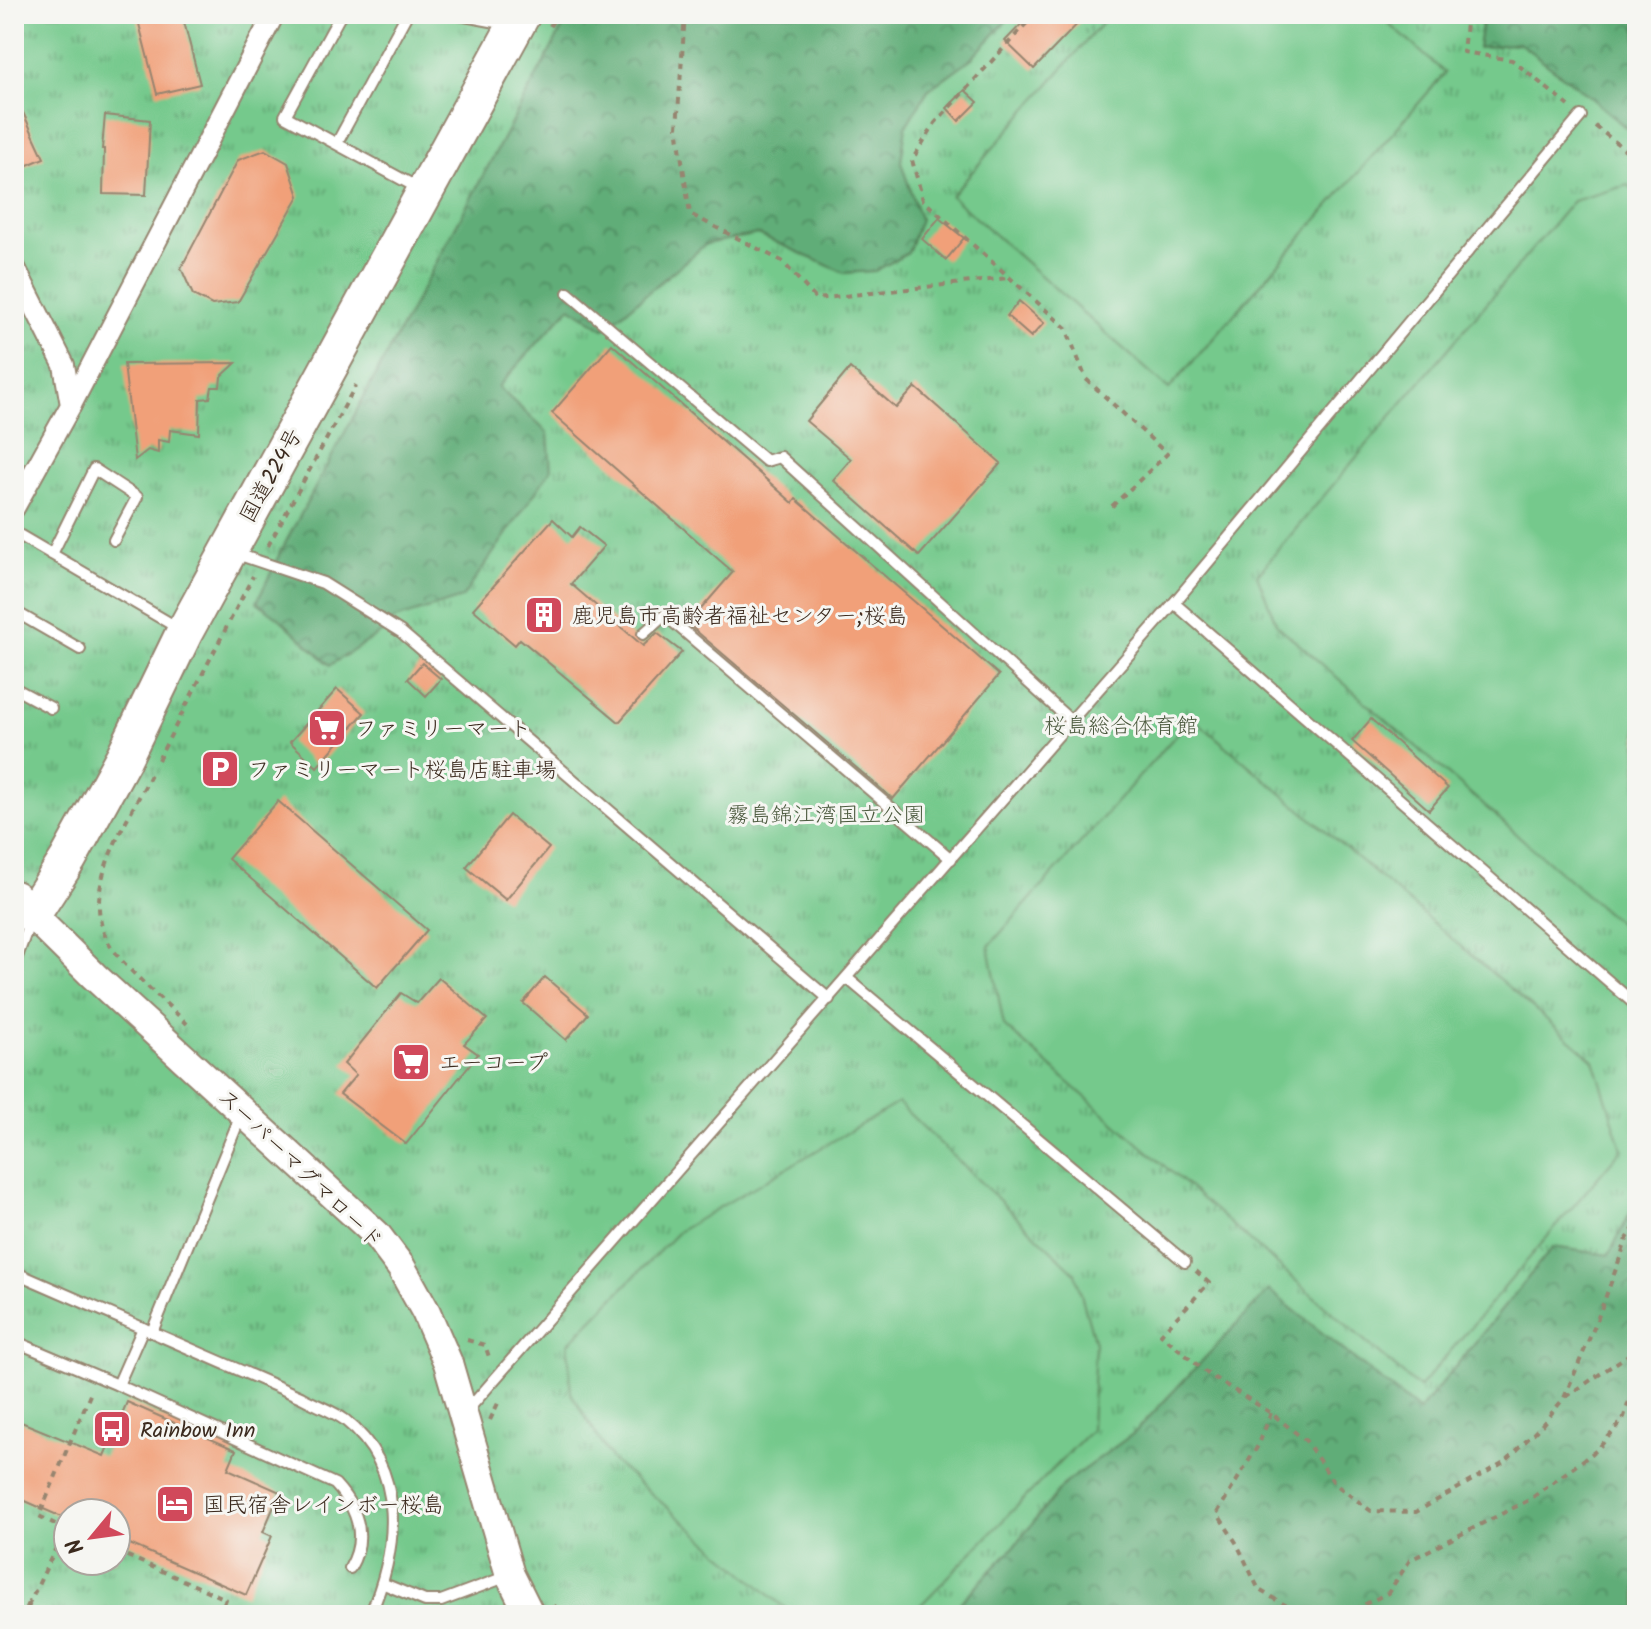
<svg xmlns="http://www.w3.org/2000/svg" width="1651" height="1629" font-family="Kalam,'Klee One',sans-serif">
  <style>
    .grass { fill: url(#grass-tufts); stroke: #587a55; stroke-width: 2; fill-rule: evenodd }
    .forest { fill: url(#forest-crowns); stroke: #4e6c4b; stroke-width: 2 }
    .pitch { fill: #75c98c; stroke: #587a55; stroke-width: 2 }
    .building { fill: #f1a079 }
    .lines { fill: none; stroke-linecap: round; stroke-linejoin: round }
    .lane-casing { stroke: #968570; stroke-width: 14 }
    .street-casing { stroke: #968570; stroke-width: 24 }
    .secondary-casing { stroke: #968570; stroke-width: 32 }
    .highway-casing { stroke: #968570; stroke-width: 40 }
    .path { stroke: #968570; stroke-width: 4; stroke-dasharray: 6 6; stroke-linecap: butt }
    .lane { stroke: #fff; stroke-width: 10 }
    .street { stroke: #fff; stroke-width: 20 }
    .secondary { stroke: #fff; stroke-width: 28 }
    .highway { stroke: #fff; stroke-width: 36 }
    .labels { text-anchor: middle; stroke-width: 6; stroke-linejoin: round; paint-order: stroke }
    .street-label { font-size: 22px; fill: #3b2a1e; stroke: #f6f6f2 }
    .poi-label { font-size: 22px; fill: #3b2a1e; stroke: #f6f6f2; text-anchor: start }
    .park-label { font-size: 22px; fill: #4c5a3f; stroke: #f6f6f2 }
  </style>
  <defs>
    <pattern id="grass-tufts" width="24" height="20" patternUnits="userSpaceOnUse" patternTransform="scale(2)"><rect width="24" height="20" fill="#75c98c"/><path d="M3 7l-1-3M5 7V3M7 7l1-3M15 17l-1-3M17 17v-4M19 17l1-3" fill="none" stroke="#61a372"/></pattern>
    <pattern id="forest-crowns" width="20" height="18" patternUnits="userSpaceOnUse" patternTransform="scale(2)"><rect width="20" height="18" fill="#60ad78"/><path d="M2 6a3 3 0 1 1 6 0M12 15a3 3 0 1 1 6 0" fill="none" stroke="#508d62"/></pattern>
  </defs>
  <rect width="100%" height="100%" fill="#f6f6f2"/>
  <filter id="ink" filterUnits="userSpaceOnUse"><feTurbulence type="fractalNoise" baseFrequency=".0125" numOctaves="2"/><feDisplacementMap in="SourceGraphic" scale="16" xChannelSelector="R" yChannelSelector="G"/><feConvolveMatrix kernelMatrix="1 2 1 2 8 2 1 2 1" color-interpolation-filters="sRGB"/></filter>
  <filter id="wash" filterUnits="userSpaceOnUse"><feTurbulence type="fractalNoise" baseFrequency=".006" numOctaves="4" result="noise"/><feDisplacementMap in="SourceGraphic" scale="32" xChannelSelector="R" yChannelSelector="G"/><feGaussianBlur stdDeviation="1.8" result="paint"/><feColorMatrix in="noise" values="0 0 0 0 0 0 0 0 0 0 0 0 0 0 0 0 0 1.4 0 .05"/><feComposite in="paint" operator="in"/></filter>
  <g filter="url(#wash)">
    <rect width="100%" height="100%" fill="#f1e0c3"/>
    <path class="grass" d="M14,14H1637V1615H14ZM68,1513H116V1561H68Z"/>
    <g class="forest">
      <path d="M570,14H1013L972,58L928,90L906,126L901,162L920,219L908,253L875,271L844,273L758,234L706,244L604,329L570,307L498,387L548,433L551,470L462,598L395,619L383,632L330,665L279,618L257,602L281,551Z"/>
      <path d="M1483,14H1637V137L1582,90L1519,43L1478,48Z"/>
      <path d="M1637,1199V1615H948L1012,1549L1065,1483L1134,1433L1269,1290L1419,1411L1553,1247L1609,1255Z"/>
    </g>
    <g class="pitch">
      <path d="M1110,14H1378L1445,73L1169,389L951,196Z"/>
      <path d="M1628,185L1637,193V939L1277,625L1257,575L1573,201Z"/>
      <path d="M1192,717L1594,1060L1622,1149L1419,1388L1004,1026L989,946Z"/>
      <path d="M898,1103L1075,1273L1095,1343L1091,1430L911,1615H793L612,1460L571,1393L568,1344L679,1231Z"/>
    </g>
    <g id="blocks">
      <g class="building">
        <path d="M161,14H182L200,84L157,94L138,20Z"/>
        <path d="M1031,14H1087L1034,69L1005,41Z"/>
        <path d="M965,90L978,102L959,121L947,108Z"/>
        <path d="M14,93L44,158L14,171Z"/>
        <path d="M105,115L150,120L146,195L103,194L104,149H102Z"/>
        <path d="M265,150L288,163L299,196L238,302L212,305L193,295L181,268L238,160Z"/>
        <path d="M939,218L964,238L946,260L922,239Z"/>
        <path d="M1019,301L1044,323L1031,337L1007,316Z"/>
        <path d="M612,344L793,503L796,499L999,675L893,799L688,624L733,572L552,413Z"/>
        <path d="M236,363L221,377L220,387H212L210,398L200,399L199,434L170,430L169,442L158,440V453L148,450L135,460L124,364Z"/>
        <path d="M850,368L896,408L915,387L1001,463L919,556L833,480L851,459L806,421Z"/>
        <path d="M553,519L572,537L580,527L604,546L571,584L643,646L657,633L682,652L619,722L520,639L515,645L473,609Z"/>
        <path d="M422,663L441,679L426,696L408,679Z"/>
        <path d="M337,689L364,713L317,767L290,742Z"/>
        <path d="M1371,719L1448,788L1429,810L1352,741Z"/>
        <path d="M278,801L427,930L377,988L228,859Z"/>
        <path d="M509,815L549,848L506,900L466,867Z"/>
        <path d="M545,977L588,1014L566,1040L523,1003Z"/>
        <path d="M439,978L487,1019L464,1044L478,1054L406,1144L340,1094L356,1075L344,1064L401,993L417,1003Z"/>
        <path d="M127,1402L236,1450L228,1469L280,1492L263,1532L272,1536L246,1595L116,1538V1513H68L66,1519L14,1496V1419L104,1456Z"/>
      </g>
    </g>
  </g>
  <g filter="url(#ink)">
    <use href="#blocks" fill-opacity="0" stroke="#968570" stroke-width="2"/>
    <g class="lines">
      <defs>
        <g id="lane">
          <path d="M341,14L285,116L420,189"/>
          <path d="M454,14L507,24"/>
          <path d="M337,143L407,14"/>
          <path d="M568,293L766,461L780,457L1071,721"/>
          <path d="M14,532L178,628"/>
          <path d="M234,553L323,583L401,632L829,999"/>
          <path d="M52,554L94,469L137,497L114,540"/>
          <path d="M1174,603L1637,1006"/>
          <path d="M14,611L80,649"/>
          <path d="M643,634L665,615L951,859"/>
          <path d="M14,688L51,708"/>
          <path d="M14,965L30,921"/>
          <path d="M847,978L1185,1262"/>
          <path d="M14,1272L301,1397C315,1405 333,1411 345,1420C408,1470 398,1550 370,1615"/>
          <path d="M152,1332L241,1115"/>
          <path d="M14,1341L118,1385L143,1328"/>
          <path d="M118,1385L335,1484C358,1509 368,1537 350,1568"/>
          <path d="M466,1412L1174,603L1581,116"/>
          <path d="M384,1584L425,1601H441L508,1576"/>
        </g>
        <g id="street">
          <path d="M14,266L64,365L71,405L14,508"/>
          <path d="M71,405L274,14"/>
        </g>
        <path id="secondary" d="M32,915L94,976L376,1234L401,1267L426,1312L448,1363L510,1575L530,1615"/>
        <path id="highway" d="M14,899L32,915L68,859L124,757L185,631L522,14"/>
      </defs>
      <use href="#lane" class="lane-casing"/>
      <use href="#street" class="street-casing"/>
      <use href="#secondary" class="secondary-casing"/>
      <use href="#highway" class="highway-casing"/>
      <g class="path">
        <path d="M685,14L677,127L690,214L782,261L816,299L1008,278"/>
        <path d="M700,14H718"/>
        <path d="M1035,14L935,123L912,160L923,200L1066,328L1086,379L1167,454L1108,510"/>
        <path d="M1467,14L1463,52L1512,60L1569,106"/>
        <path d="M550,26L557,14"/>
        <path d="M1595,126L1637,159"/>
        <path d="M268,546L356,385"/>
        <path d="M158,760L253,576"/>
        <path d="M151,775C126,824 73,896 114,951C133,976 166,1002 188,1025"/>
        <path d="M1196,1271L1209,1283L1161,1334L1208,1374L1271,1413L1306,1441L1335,1484L1371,1511L1416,1512L1506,1461L1541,1426L1564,1398L1596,1323L1627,1239L1637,1223"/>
        <path d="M467,1340L485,1345L490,1360"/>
        <path d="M1566,1397L1637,1349"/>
        <path d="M1271,1413L1259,1444L1217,1513L1237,1544L1259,1590L1287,1606L1320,1615"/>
        <path d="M490,1420L500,1399"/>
        <path d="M116,1551L226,1599L220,1615"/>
        <path d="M14,1600L49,1615"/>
        <path d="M554,1605L560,1615"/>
        <path d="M28,1606L65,1529L39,1516L92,1390"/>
        <path d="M1343,1615L1388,1593L1410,1560L1529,1500L1597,1450L1623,1420L1636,1379L1630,1353"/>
      </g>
      <use href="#lane" class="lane"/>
      <use href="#street" class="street"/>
      <use href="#secondary" class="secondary"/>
      <use href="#highway" class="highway"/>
    </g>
  </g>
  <defs>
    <symbol id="building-square" viewBox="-11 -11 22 22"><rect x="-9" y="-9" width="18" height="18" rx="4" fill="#d1495b" stroke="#f6f6f2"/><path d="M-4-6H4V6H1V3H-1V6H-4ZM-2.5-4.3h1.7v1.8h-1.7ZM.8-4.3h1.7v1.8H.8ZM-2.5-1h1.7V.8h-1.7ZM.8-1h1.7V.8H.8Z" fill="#fff"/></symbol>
    <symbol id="supermarket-square" viewBox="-11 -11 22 22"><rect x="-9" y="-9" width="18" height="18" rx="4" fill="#d1495b" stroke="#f6f6f2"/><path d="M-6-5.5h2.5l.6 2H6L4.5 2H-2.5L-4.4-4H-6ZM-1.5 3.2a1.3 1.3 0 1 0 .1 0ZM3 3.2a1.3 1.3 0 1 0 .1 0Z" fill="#fff"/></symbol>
    <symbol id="parking-square" viewBox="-11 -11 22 22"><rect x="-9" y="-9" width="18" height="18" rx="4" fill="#d1495b" stroke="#f6f6f2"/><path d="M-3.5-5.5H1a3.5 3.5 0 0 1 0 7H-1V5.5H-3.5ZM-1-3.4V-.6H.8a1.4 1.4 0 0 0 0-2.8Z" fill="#fff"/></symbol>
    <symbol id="bus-square" viewBox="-11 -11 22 22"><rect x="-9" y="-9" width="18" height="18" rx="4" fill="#d1495b" stroke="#f6f6f2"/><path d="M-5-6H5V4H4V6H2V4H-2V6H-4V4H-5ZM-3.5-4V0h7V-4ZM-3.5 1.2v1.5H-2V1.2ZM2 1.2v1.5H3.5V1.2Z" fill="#fff"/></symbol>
    <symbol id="hotel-square" viewBox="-11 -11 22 22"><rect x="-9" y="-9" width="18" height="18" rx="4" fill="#d1495b" stroke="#f6f6f2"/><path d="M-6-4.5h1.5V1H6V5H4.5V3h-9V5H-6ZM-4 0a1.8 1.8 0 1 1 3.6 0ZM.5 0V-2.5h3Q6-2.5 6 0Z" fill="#fff"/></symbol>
  </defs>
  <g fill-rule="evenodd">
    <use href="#building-square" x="522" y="593" width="44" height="44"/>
    <use href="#supermarket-square" x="305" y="706" width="44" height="44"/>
    <use href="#parking-square" x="198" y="747" width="44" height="44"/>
    <use href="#supermarket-square" x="389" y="1040" width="44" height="44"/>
    <use href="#bus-square" x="90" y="1407" width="44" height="44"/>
    <use href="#hotel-square" x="153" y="1482" width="44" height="44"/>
  </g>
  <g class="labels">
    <g class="street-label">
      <text transform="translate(270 475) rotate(-61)" y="8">国道224号</text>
      <text transform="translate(301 1168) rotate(44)" y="8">スーパーマグマロード</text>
    </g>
    <g class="poi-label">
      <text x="572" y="623">鹿児島市高齢者福祉センター;桜島</text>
      <text x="355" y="736">ファミリーマート</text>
      <text x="248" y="777">ファミリーマート桜島店駐車場</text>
      <text x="439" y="1070">エーコープ</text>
      <text x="140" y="1437">Rainbow Inn</text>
      <text x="203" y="1512">国民宿舎レインボー桜島</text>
    </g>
    <g class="park-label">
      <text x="1121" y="733">桜島総合体育館</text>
      <text x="826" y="822">霧島錦江湾国立公園</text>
    </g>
  </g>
  <rect width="1651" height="1629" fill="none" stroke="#f6f6f2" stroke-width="48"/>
  <g transform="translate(92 1537) rotate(241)"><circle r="38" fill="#f6f6f2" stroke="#aba49d" stroke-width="2"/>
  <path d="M0-6L14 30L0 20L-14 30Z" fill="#d1495b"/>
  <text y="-12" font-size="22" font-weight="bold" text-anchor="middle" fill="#3b2a1e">N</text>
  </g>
</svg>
